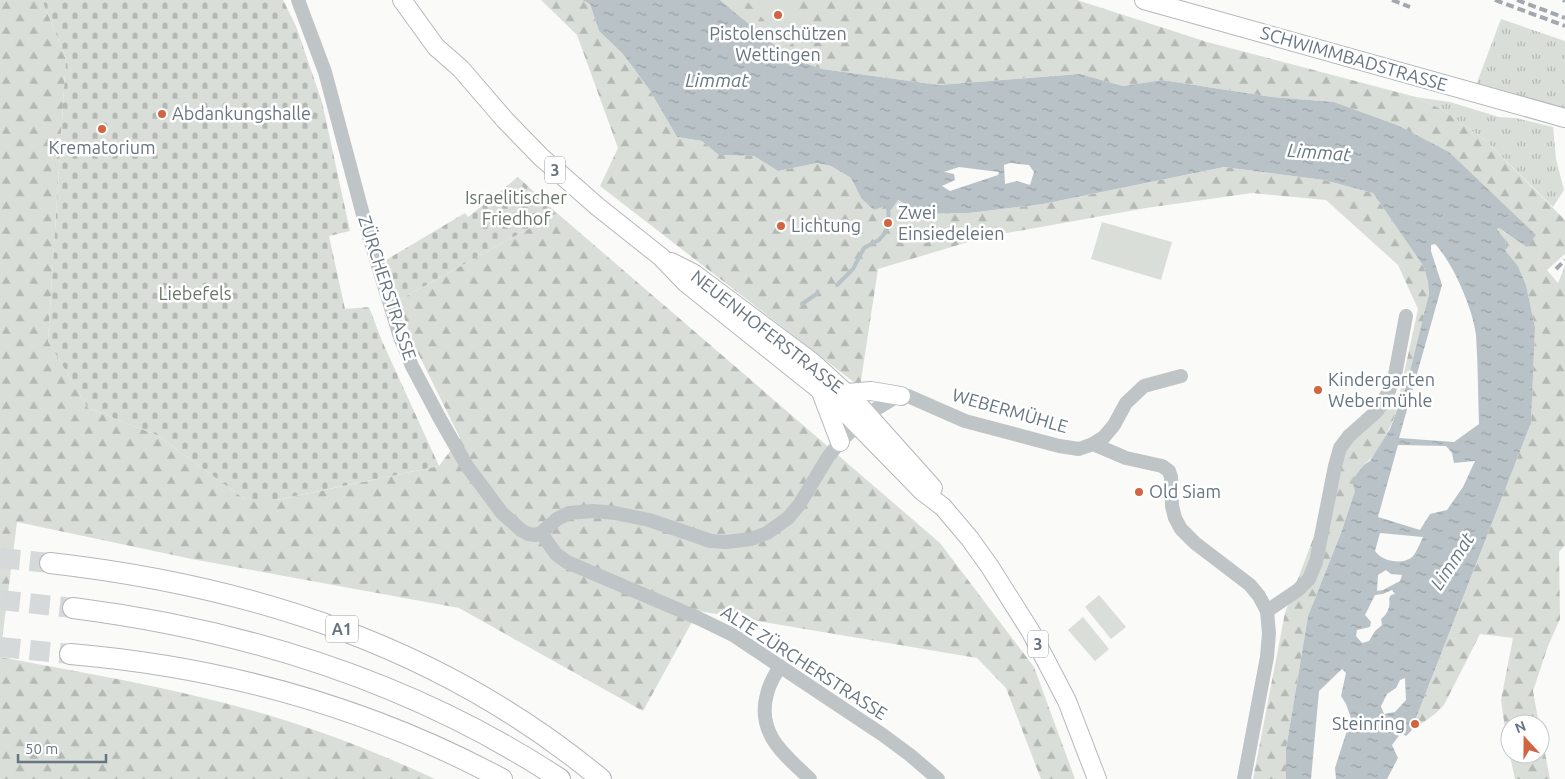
<svg xmlns="http://www.w3.org/2000/svg" width="1565" height="779" font-family="Ubuntu,sans-serif">
  <style>
    .grass { fill: url(#grass-tufts) }
    .forest { fill: url(#forest-firs) }
    .cemetery { fill: url(#cemetery-stones) }
    .pitch { fill: #daded8 }
    .water { fill: url(#water-ripples); fill-rule: evenodd }
    .lines { fill: none; stroke-linecap: round; stroke-linejoin: round }
    .stream { stroke: #b9c2c7; stroke-width: 4 }
    .highway-tunnel { stroke: #d5d9da; stroke-width: 20; stroke-dasharray: 20 10; stroke-linecap: butt }
    .major-casing { stroke: #b3b8bc; stroke-width: 20 }
    .highway-casing { stroke: #b3b7bb; stroke-width: 22 }
    .minor { stroke: #bfc4c7; stroke-width: 14 }
    .major { stroke: #fff; stroke-width: 18 }
    .highway { stroke: #fff; stroke-width: 20 }
    .rail { stroke: #a2a8ad; stroke-width: 4; stroke-dasharray: 8 4; stroke-linecap: butt }
    .poi-dot { fill: #d16541; stroke: #fff; stroke-width: 2 }
    .labels { text-anchor: middle; stroke-width: 5; stroke-linejoin: round; paint-order: stroke }
    .shield { fill: #fff; stroke: #959ea6; stroke-width: 1 }
    .shield-label { font-size: 16px; font-weight: bold; fill: #677580 }
    .poi-label { font-size: 18px; fill: #677580; stroke: #fff; text-anchor: start }
    .street-label { font-size: 18px; fill: #677580; stroke: #fff }
    .park-label { font-size: 18px; fill: #697866; stroke: #fff }
    .water-label { font-size: 19px; font-style: italic; fill: #687980; stroke: #fff }
  </style>
  <defs>
    <pattern id="grass-tufts" width="24" height="20" patternUnits="userSpaceOnUse" patternTransform="scale(1.25)"><rect width="24" height="20" fill="#daded8"/><path d="M3 7l-1-3M5 7V3M7 7l1-3M15 17l-1-3M17 17v-4M19 17l1-3" fill="none" stroke="#b5b9b4"/></pattern>
    <pattern id="forest-firs" width="22" height="20" patternUnits="userSpaceOnUse" patternTransform="scale(1.25)"><rect width="22" height="20" fill="#daded8"/><path d="M5 1l3.5 6h-7zM16 11l3.5 6h-7z" fill="#b5b9b4"/></pattern>
    <pattern id="cemetery-stones" width="16" height="16" patternUnits="userSpaceOnUse" patternTransform="scale(1.25)"><rect width="16" height="16" fill="#daded8"/><path d="M2 7V4a2 2 0 0 1 4 0v3zM10 15v-3a2 2 0 0 1 4 0v3z" fill="#b5b9b4"/></pattern>
    <pattern id="water-ripples" width="26" height="14" patternUnits="userSpaceOnUse" patternTransform="scale(1.25)"><rect width="26" height="14" fill="#b9c2c7"/><path d="M2 4q2-2 4 0t4 0M15 11q2-2 4 0t4 0" fill="none" stroke="#9aa2a7"/></pattern>
  </defs>
  <rect width="100%" height="100%" fill="#fafaf8"/>
  <g class="grass">
    <path d="M1501,19L1565,41V110L1476,85Z"/>
    <path d="M1416,97L1450,102L1499,117L1516,118L1553,127L1556,159L1564,190L1553,207L1486,141L1443,110Z"/>
  </g>
  <g class="forest">
    <path d="M0,0H42L66,58L48,341L88,408L157,435L246,500H277L439,466L460,438L410,337L399,300L557,213L940,543L1034,667L1075,779H1041L1006,688L977,658L698,611L643,711L459,608L192,559L17,522L0,656Z"/>
    <path d="M541,0H582L590,4L599,31L623,54L649,89L677,137L702,141L720,155L754,156L778,171L817,163L831,166L851,178L861,198L897,200L923,214L969,213L1043,204L1224,167L1324,180L1373,193L1424,267L1428,282L1429,294C1422,334 1396,442 1364,465L1341,533L1308,616L1286,749V779H1253L1285,613L1350,441L1400,392L1418,309L1398,265L1326,200L1252,193L1146,208L985,237L878,269L860,387L600,186L618,148L577,35Z"/>
    <path d="M720,0H1077L1207,42L1416,97L1443,110L1486,141L1565,220V254L1547,270L1558,283L1565,266V545L1559,552L1560,619L1548,646L1533,691L1539,724H1510V754H1540V727L1550,779H1515L1507,743L1501,700L1513,638L1480,634L1444,705L1435,714L1411,731L1531,423L1535,327L1526,285L1518,266L1504,249L1506,241L1497,229L1499,228L1509,236L1397,125L1334,102L1272,97L1162,80L1123,86L1080,74L939,85L822,69L790,58Z"/>
    <path d="M0,657C89,674 181,689 268,715C325,732 381,754 435,779H0Z"/>
  </g>
  <g class="cemetery">
    <path d="M42,0H283L296,26L322,102L350,231L329,236L345,309L369,307L382,341L439,466L276,500H246L157,435L88,408L48,341L66,58Z"/>
    <path d="M518,177L557,213L399,300L386,260L465,213L468,217Z"/>
  </g>
  <g class="pitch">
    <path d="M746,0H783L810,29L788,47Z"/>
    <path d="M1102,222L1172,242L1161,280L1091,259Z"/>
    <path d="M1099,595L1126,627L1111,639L1085,607Z"/>
    <path d="M1083,617L1109,649L1095,661L1068,630Z"/>
  </g>
  <path class="water" d="M582,0H720L790,58L822,69L939,85L1080,74L1123,86L1162,80L1272,97L1334,102L1397,125L1449,152L1536,235L1527,247L1499,228L1497,229L1506,241L1505,244L1508,247L1505,250L1518,266L1526,285L1535,327L1531,423L1411,731L1406,736L1401,733L1392,745L1398,758L1387,779H1336L1335,768L1351,718L1346,704L1341,696L1346,673L1342,669L1319,691L1311,779H1286V749L1308,616L1341,533L1355,491L1352,480L1364,465L1370,461L1390,429L1407,384L1429,294L1428,282L1424,267L1373,193L1324,180L1224,167L1043,204L969,213L923,214L898,200L891,210L885,206L874,210L861,198L851,178L831,166L817,163L778,171L754,156L719,155L702,141L677,137L649,89L623,54L599,31L590,4ZM1010,163L1029,165L1034,172L1030,185L1017,181L1005,184L1004,165ZM959,167L999,172L998,175L950,191L942,186L955,180L954,174L944,172ZM1435,244C1453,263 1473,309 1476,335C1478,364 1478,395 1479,424L1454,442L1399,438L1442,285L1431,251V245ZM1398,445L1446,446L1452,453L1454,463L1475,461L1463,487L1447,510L1430,514L1420,530L1378,517ZM1380,533L1423,537C1420,543 1416,554 1411,558C1400,565 1382,561 1375,551ZM1386,570L1391,574L1402,575L1400,581L1383,590L1377,591L1378,575ZM1392,590L1395,594L1391,595L1389,599C1391,606 1387,615 1381,619L1382,625L1375,631L1369,641L1362,643L1356,636L1357,630L1370,627L1371,622L1365,615L1375,595L1383,594ZM1405,678L1406,700L1395,712L1384,714L1381,706L1387,694L1396,688L1400,680Z"/>
  <g class="lines">
    <g class="stream">
      <path d="M837,285L853,269L864,248L879,240L885,233L889,223L888,204"/>
      <path d="M802,304L818,293"/>
    </g>
    <g class="highway-tunnel">
      <path d="M0,558L50,563"/>
      <path d="M0,600L73,608"/>
      <path d="M0,647L70,654"/>
    </g>
    <defs>
      <g id="major">
        <path d="M402,0L436,47L461,69L505,120L541,157L598,207L661,257L686,283L836,403L922,491L943,507L970,539L990,567L1031,632L1067,701L1097,779"/>
        <path d="M1144,0L1565,118"/>
        <path d="M671,262L693,273L812,362L857,403L933,488"/>
        <path d="M821,392L840,442"/>
        <path d="M847,393L871,391L901,396"/>
      </g>
      <g id="highway">
        <path d="M50,563C253,586 442,647 601,779"/>
        <path d="M73,608C245,630 414,683 560,779"/>
        <path d="M70,654C224,667 366,706 502,779"/>
      </g>
    </defs>
    <use href="#major" class="major-casing"/>
    <use href="#highway" class="highway-casing"/>
    <g class="minor">
      <path d="M298,0L325,72L367,230L400,337L412,366L439,417L467,466L502,513L521,530L528,534L535,535L541,533L557,519L569,513L593,511L615,513L649,520L711,541L726,542L751,539L767,533L788,518L799,505L828,457L840,442L868,414L894,398L908,396L965,421L1059,446L1079,449L1093,444L1104,437L1114,425L1126,403L1144,386L1181,376"/>
      <path d="M1093,444L1126,458L1162,466L1169,471L1171,477L1172,506L1175,518L1181,529L1195,543L1250,585L1259,596L1267,611L1269,633L1267,657L1244,779"/>
      <path d="M541,533L556,554L567,562L698,618L733,635L883,735L910,755L938,779"/>
      <path d="M1267,611L1298,590L1309,579L1316,562L1335,466L1340,448L1349,436L1377,411L1388,393L1395,375L1406,316"/>
      <path d="M780,666C775,675 769,684 767,694C756,734 785,755 810,779"/>
    </g>
    <use href="#major" class="major"/>
    <use href="#highway" class="highway"/>
    <g class="rail">
      <path d="M1392,0L1410,7"/>
      <path d="M1495,0L1565,26"/>
      <path d="M1517,0L1565,18"/>
      <path d="M1563,0L1565,1"/>
      <path d="M1556,269L1565,260"/>
    </g>
  </g>
  <g class="poi-dot">
    <circle cx="778" cy="15" r="5"/>
    <circle cx="162" cy="114" r="5"/>
    <circle cx="102" cy="129" r="5"/>
    <circle cx="888" cy="223" r="5"/>
    <circle cx="781" cy="226" r="5"/>
    <circle cx="1318" cy="390" r="5"/>
    <circle cx="1139" cy="492" r="5"/>
    <circle cx="1415" cy="724" r="5"/>
  </g>
  <g class="labels">
    <g class="shield">
      <rect x="545" y="156.5" width="20" height="27" rx="4"/>
      <rect x="326" y="615.5" width="32" height="27" rx="4"/>
      <rect x="1028" y="630.5" width="20" height="27" rx="4"/>
    </g>
    <g class="shield-label">
      <text x="555" y="176">3</text>
      <text x="342" y="635">A1</text>
      <text x="1038" y="650">3</text>
    </g>
    <g class="poi-label">
      <text x="778" y="40" text-anchor="middle">Pistolenschützen<tspan x="778" dy="21">Wettingen</tspan></text>
      <text x="172" y="120">Abdankungshalle</text>
      <text x="102" y="154" text-anchor="middle">Krematorium</text>
      <text x="898" y="219">Zwei<tspan x="898" dy="21">Einsiedeleien</tspan></text>
      <text x="791" y="232">Lichtung</text>
      <text x="1328" y="386">Kindergarten<tspan x="1328" dy="21">Webermühle</tspan></text>
      <text x="1149" y="498">Old Siam</text>
      <text x="1405" y="730" text-anchor="end">Steinring</text>
    </g>
    <g class="street-label">
      <text transform="translate(1354 59) rotate(16)" y="6">SCHWIMMBADSTRASSE</text>
      <text transform="translate(387 288) rotate(72)" y="6">ZÜRCHERSTRASSE</text>
      <text transform="translate(767 332) rotate(38)" y="6">NEUENHOFERSTRASSE</text>
      <text transform="translate(1010 411) rotate(16)" y="6">WEBERMÜHLE</text>
      <text transform="translate(804 663) rotate(33)" y="6">ALTE ZÜRCHERSTRASSE</text>
    </g>
    <g class="park-label">
      <text x="516" y="204">Israelitischer<tspan x="516" dy="21">Friedhof</tspan></text>
      <text x="195" y="300">Liebefels</text>
    </g>
    <g class="water-label">
      <text x="717" y="87">Limmat</text>
      <text transform="translate(1319 152) rotate(4)" y="7">Limmat</text>
      <text transform="translate(1452 561) rotate(-57)" y="7">Limmat</text>
    </g>
  </g>
  <g transform="translate(1525 739) rotate(339)"><circle r="24" fill="#ffffff" stroke="#c2c8cc"/>
  <path d="M0-4L9 19L0 12L-9 19Z" fill="#d16541"/>
  <text y="-8" font-size="14" font-weight="bold" text-anchor="middle" fill="#677580">N</text>
  </g>
  <path d="M18 754v8h88v-8" fill="none" stroke="#677580" stroke-width="2.5"/>
  <text x="25" y="754" font-size="15" fill="#677580" stroke="#ffffff" stroke-width="4" paint-order="stroke">50 m</text>
</svg>
